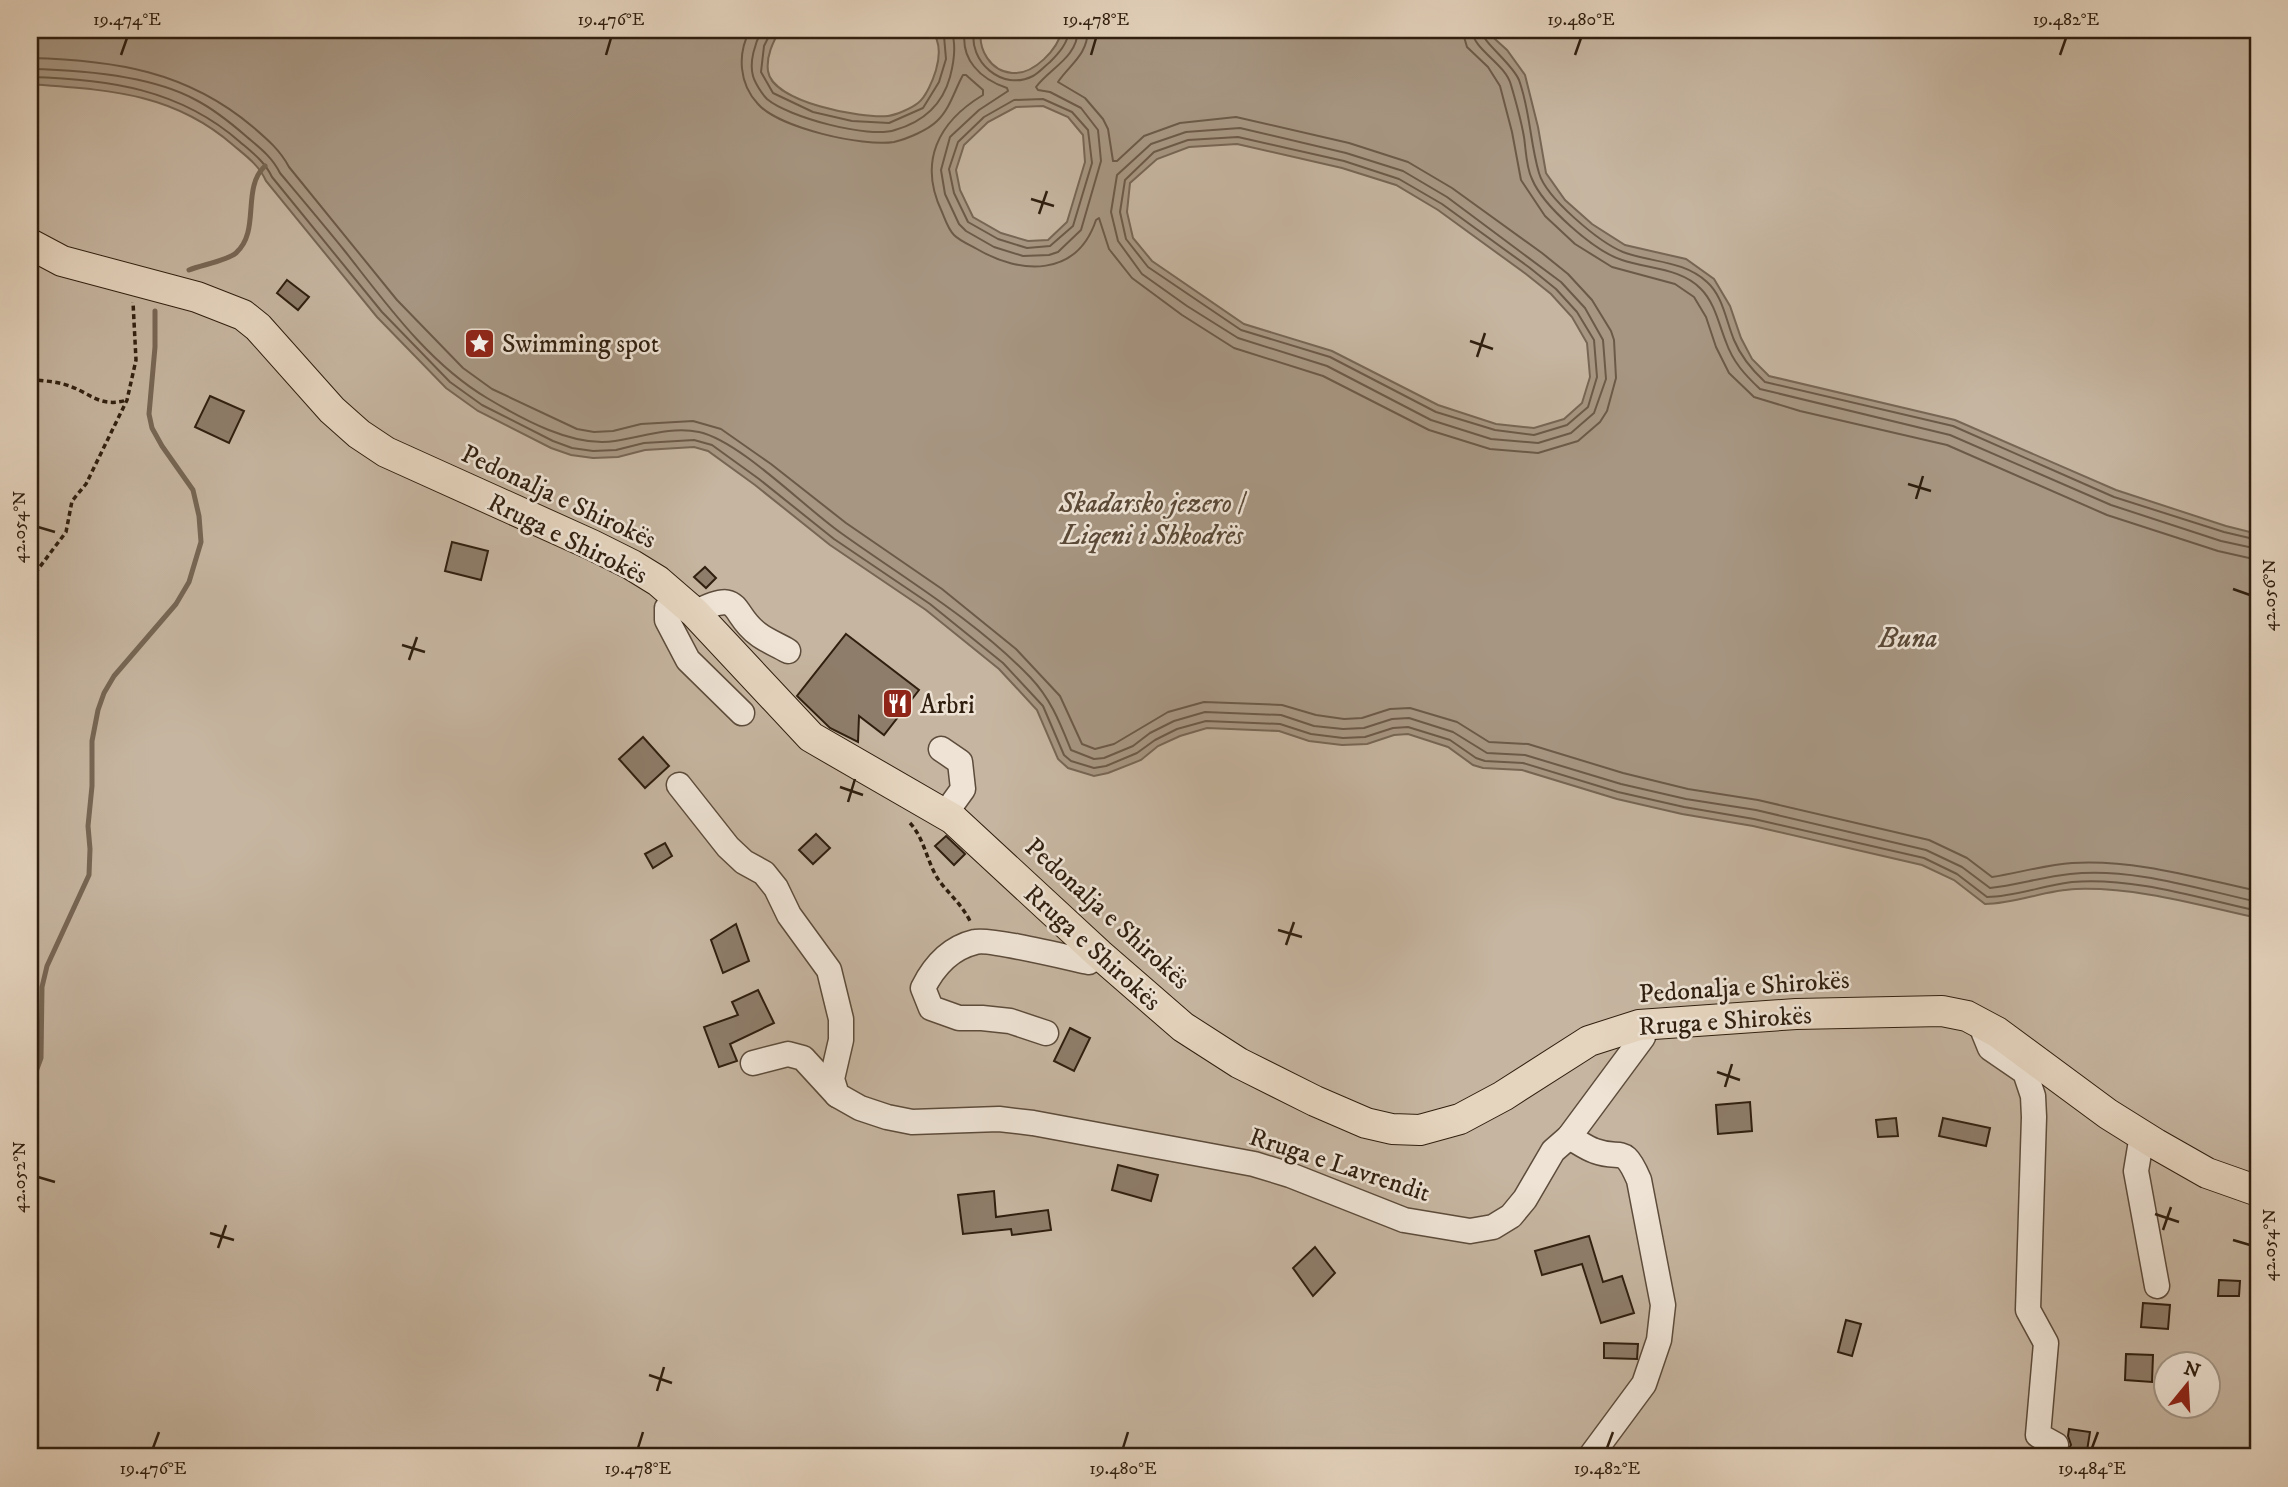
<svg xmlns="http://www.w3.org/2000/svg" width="2288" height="1487" font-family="'IM FELL DW Pica',serif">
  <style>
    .green { fill: #c6b5a0; stroke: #7b6a58; stroke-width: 2; fill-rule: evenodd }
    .water { fill: #a79682; stroke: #776654; stroke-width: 2; fill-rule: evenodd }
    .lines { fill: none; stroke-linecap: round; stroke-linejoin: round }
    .shore { stroke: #6c5a48; stroke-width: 2 }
    .stream { stroke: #776654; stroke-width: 5 }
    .building { fill: #8e7d6a; stroke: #301f0f; stroke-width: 2 }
    .minor-casing { stroke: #5d4c3b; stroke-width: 27 }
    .major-casing { stroke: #301f0f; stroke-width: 32 }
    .path { stroke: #301f0f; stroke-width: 3.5; stroke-dasharray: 5 3.5; stroke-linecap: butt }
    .minor { stroke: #eee3d5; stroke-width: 24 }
    .major { stroke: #e5d4be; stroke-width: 30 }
    .ticks { fill: none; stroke: #301f0f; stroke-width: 2.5 }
    .labels { text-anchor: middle; stroke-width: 5; stroke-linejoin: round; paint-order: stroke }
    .poi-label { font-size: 26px; fill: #301f0f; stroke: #eee3d5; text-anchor: start }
    .street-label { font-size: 26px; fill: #301f0f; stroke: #eee3d5 }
    .water-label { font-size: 28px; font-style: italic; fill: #5a4937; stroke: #eee3d5 }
    .neatline { fill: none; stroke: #301f0f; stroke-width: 2.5 }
    .ticks-label { font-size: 18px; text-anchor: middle; fill: #301f0f }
  </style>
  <rect width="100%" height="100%" fill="#e5d4be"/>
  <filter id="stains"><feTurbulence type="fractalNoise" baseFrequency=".00286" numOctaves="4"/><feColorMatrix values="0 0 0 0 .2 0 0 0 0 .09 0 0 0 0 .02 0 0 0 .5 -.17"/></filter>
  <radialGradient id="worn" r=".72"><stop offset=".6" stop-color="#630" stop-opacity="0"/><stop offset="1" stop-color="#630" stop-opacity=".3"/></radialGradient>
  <path class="green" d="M30,30H2258V1457H30ZM2166,1364H2208V1406H2166Z"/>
  <path class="water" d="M30,30H780C773,42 766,56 768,71C772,102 862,119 888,116C896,115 912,108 918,103C926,97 933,80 936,70C940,56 941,41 931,30H981C978,49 990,71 1012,73C1034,75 1058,49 1062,30H1485L1507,50L1525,75L1538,127L1546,173L1565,200L1592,224L1625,245L1686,259L1714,279L1730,306L1741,338L1752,359L1769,376L1955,420L2116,490L2226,526L2258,534V918C2198,905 2138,887 2076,889C2045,890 2015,904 1985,904L1954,880L1922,865L1753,826L1682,814L1617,799L1522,770L1483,768L1473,765L1448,747L1408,734L1394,735L1367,744L1342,745L1309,741L1279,731L1207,728L1180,736L1158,746L1141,760L1108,773L1094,776L1068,768L1058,759L1037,710L999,669L926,610L830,545L755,485L708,451L694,447L645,450L618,457L593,458L571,455L551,448L478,411L446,388L377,317L266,181C259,165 246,156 233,145C172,92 107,90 30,84ZM1043,106L1068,117L1083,135L1085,162L1067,222L1048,240L1028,241L1001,233L973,217L960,190L956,170L964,145L988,122L1016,107ZM1237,144L1342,168L1396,185L1438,210L1526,274L1551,294L1572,317L1587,343L1590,377L1582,403L1564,419L1534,428L1496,424L1438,405L1332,351L1244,324L1152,261L1133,238L1127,212L1130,183L1157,159L1189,147Z"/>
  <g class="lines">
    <g class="shore">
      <path d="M750,30C737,54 739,84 758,104C779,128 863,147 894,142C907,139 928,130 937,121C950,109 955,89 963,75H966L983,90V95C938,122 918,162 942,212C945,219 948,229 954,235C960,241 970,245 977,249C1021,275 1077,277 1096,220L1099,218L1109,249L1132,278L1182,315L1234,348L1323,376L1429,430L1490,449L1538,453L1578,441L1600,422L1607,411L1616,378L1614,340L1611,331L1592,300L1568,274L1542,253L1452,188L1408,162L1349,143L1236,117L1180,123L1144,136L1117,161H1113L1108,129L1103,119L1085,98L1058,82C1070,64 1087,56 1088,30"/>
      <path d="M762,30C755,43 749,62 753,76C755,83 762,94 767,99C788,117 869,139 895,130C923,122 942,106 950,77C954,62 957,45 951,30"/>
      <path d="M772,30L764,46L761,72L773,93L813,112L852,121L889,123L923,108L939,82L946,59L944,36L940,30"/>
      <path d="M965,30C960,59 980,79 1007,88L1008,91L979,110L950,137L941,170L945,194L959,224L966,231L994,247L1023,256L1049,255L1058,252L1081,230L1101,161L1098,130L1081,108L1050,92L1038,90L1036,87C1050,68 1077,58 1078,30"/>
      <path d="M974,30C968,61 1002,92 1033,76C1039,73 1045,66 1050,62C1059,53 1068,43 1069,30"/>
      <path d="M1462,30L1467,47L1488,67L1500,86L1512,132L1521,180L1545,216L1575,244L1612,267L1675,284L1694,297L1706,317L1716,347L1729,373L1754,397L1800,411L1947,445L2107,515L2218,551L2258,560"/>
      <path d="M1472,30C1473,50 1505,63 1511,85C1516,102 1521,120 1524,137C1526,150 1526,167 1532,179C1543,206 1594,251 1622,260C1648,269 1681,268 1701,289C1715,303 1719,325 1726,342C1733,362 1745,375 1760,389L1950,435L2111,505L2221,541L2258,549"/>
      <path d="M1481,30C1482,42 1512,63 1519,80C1530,110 1530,143 1539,173C1546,198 1599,242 1623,252C1652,263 1683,260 1707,282C1723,296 1726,321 1734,340C1741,357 1751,369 1765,382L1953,426L2114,497L2224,532L2258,540"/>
      <path d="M30,58C114,60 187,71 253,127C267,139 280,150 289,167L397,300L463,368L492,389L577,429L594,432L613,431L641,424L693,421L721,429L771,464L846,523L942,589L1016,649L1060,696L1082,744L1095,749L1114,744L1168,712L1204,702L1282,705L1316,715L1344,719L1362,718L1390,709L1410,708L1457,722L1489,742L1528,744L1623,773L1688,789L1758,800L1929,840L1967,858L1992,877C2018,873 2045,865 2072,863C2135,859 2197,878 2258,891"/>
      <path d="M30,69C81,70 149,75 194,99C214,109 231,123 247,137C260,148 272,157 280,173C301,198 323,224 344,250C385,302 428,363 487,398C522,419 574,448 615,441C642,437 671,426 699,432C740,441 804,507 841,533C905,579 974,619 1030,677C1051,699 1060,723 1071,750L1094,759L1104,758L1133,746L1150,733L1174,721L1205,712L1281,715L1314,726L1343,729L1364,728L1392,719L1409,718L1453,732L1487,753L1525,755L1621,784L1686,799L1756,810L1926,850L1962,867L1990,888C2016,885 2043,877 2070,874C2132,867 2198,889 2258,902"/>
      <path d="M30,77C108,79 180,89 240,142C253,153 265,162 272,177L382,312L450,382L482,405L553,441L572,448L593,451L616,450L644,443L694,440L712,445L759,479L834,539L930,604L1003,663L1043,706L1064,755L1071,761L1094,768L1106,766L1137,753L1155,740L1177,729L1206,721L1280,724L1311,734L1343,738L1365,737L1393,728L1408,727L1450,740L1476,758L1485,761L1523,763L1618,792L1684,807L1754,819L1924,858L1957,874L1987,897C2015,897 2044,885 2072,882C2134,877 2198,898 2258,911"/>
      <path d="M1043,99L1072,112L1088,130L1092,163L1073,226L1050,246L1027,248L998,239L968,222L954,193L949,169L958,142L984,117L1014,100Z"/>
      <path d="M1240,128L1346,153L1403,171L1447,197L1561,282L1585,308L1603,340L1606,379L1594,413L1571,433L1538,443L1491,439L1431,420L1327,366L1238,338L1187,306L1142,274L1118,241L1111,212L1117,175L1151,144L1186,132Z"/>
      <path d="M1238,137L1344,161L1399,179L1442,204L1530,268L1556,289L1577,312L1594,340L1597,377L1588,407L1567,425L1534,435L1495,430L1436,412L1330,357L1241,330L1148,267L1126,239L1120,212L1125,180L1154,152L1188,140Z"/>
    </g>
    <g class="stream">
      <path d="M189,270C201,265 226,261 236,253C261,231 241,188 265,166"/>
      <path d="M30,1088L41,1058L42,987L47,966L89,875L90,849L88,826L92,786V741L98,710L104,693L114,676L176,604L189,582L201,542L199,516L193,490L162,446L152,428L149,414L155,347V311"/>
    </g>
  </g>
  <g class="building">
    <path d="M287,280L309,297L298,310L277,293Z"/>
    <path d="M210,396L244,411L229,443L195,427Z"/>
    <path d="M452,542L488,551L481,580L445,571Z"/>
    <path d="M705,567L716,578L706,588L694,577Z"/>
    <path d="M846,634L919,690L884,735L859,716L858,742L830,728L797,696Z"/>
    <path d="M643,737L669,766L645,788L619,759Z"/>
    <path d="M816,834L830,848L813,864L799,850Z"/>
    <path d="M946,836L965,854L954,865L935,846Z"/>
    <path d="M665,843L672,856L653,868L645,854Z"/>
    <path d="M736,924L749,961L723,973L711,940Z"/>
    <path d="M758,990L774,1023L730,1044L737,1061L719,1067L704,1027L738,1015L732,1002Z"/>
    <path d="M1070,1028L1090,1038L1074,1071L1054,1061Z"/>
    <path d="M1750,1102L1752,1131L1718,1134L1716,1105Z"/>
    <path d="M1896,1118L1898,1136L1878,1137L1876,1120Z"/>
    <path d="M1943,1118L1990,1128L1986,1146L1939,1136Z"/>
    <path d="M1118,1165L1158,1175L1151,1201L1112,1190Z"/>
    <path d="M994,1191L996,1217L1048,1210L1051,1230L1012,1235L1011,1229L963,1234L958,1195Z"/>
    <path d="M1589,1236L1603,1282L1622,1276L1634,1313L1601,1323L1582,1264L1542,1275L1535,1251Z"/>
    <path d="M1315,1247L1335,1273L1313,1296L1293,1268Z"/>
    <path d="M2219,1280L2240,1281L2239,1296H2218Z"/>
    <path d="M2143,1303L2170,1305L2168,1329L2141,1327Z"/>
    <path d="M1846,1320L1861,1324L1852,1356L1838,1352Z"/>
    <path d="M1604,1343L1638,1344L1637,1359L1604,1358Z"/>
    <path d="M2126,1354L2153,1355L2152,1382L2125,1380Z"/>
    <path d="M2069,1429L2090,1432L2086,1457H2064L2071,1445L2068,1436Z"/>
  </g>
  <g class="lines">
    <defs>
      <g id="minor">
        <path d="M677,597L667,608V620L688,660L742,713"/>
        <path d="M695,613C743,587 730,614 758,634C767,641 778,645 788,651"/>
        <path d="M941,749L960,762L963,789L945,814"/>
        <path d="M679,785L728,847L744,862L764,873L776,888L789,915L829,970L841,1019V1040L832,1079L837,1095L860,1108L887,1117L912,1122L999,1119L1033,1123L1254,1164L1290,1175L1404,1220L1470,1231L1493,1227L1511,1216L1525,1199L1553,1151L1569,1137L1643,1037L1642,1024"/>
        <path d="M1979,1021L1990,1048L2025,1072L2033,1096L2034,1117L2028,1310L2046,1343L2038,1435L2056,1445"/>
        <path d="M1046,1033L1010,1021L982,1018H959L931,1008L923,988C934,966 950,948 975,942C988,938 1070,958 1089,962L1099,954"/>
        <path d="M753,1063L788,1054L803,1058L837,1095"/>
        <path d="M1569,1137C1577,1141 1586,1148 1595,1151C1622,1161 1623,1143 1639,1180L1663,1305L1659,1340L1644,1384L1590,1457"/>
        <path d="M2144,1137L2140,1147L2136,1171L2157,1286"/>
      </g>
      <path id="major" d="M30,244L62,261L197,297L243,315L258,327L332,410L359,434L386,452L592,545L632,565L658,581L695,613L811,737L953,819L1099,954L1183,1027L1239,1063L1315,1101L1366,1123L1392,1129L1420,1130L1460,1119L1503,1096L1589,1041L1639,1025L1796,1014L1942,1011L1967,1016L1997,1032L2108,1114L2156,1144L2207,1173L2258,1191"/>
    </defs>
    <use href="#minor" class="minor-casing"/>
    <use href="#major" class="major-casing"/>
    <g class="path">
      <path d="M30,379C41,381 53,381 63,384C88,390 98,409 127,400"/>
      <path d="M30,580L66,532L72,501L86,484L127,400L136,360L133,302"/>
      <path d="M910,823C925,839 927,864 940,882C951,896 962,905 970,921"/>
    </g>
    <use href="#minor" class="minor"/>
    <use href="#major" class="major"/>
  </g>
  <path class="ticks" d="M121,55L127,38M606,55L611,38M1091,55L1096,38M1575,55L1581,38M2060,55L2066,38M1031,199L1054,206M1039,214L1047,191M1470,341L1493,349M1477,357L1485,333M1908,484L1931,491M1916,499L1923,476M38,527L55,532M2233,589L2250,595M402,645L425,652M409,660L417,637M840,787L863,795M848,802L855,779M1278,930L1302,937M1286,945L1294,922M1717,1072L1740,1080M1725,1087L1732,1064M38,1177L55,1182M2155,1214L2179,1222M2163,1230L2171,1207M210,1233L234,1240M2233,1240L2250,1245M218,1248L226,1225M649,1375L672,1383M657,1391L664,1367M153,1448L159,1432M638,1448L643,1432M1123,1448L1128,1432M1607,1448L1613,1432M2092,1448L2098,1432"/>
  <defs>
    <symbol id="sight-square" viewBox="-11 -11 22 22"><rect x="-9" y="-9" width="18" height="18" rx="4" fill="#8f2418" stroke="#eee3d5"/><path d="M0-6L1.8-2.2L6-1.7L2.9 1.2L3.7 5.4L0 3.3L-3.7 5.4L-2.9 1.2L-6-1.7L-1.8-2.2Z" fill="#fff"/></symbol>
    <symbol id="restaurant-square" viewBox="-11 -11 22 22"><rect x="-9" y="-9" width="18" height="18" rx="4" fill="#8f2418" stroke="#eee3d5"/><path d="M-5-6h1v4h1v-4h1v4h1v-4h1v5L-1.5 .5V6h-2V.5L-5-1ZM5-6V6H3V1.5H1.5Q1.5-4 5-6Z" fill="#fff"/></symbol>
  </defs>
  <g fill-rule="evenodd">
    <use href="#sight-square" x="462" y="326" width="35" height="35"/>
    <use href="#restaurant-square" x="880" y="686" width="35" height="35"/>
  </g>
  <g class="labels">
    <g class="poi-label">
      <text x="502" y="352">Swimming spot</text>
      <text x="920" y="713">Arbri</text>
    </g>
    <g class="street-label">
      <text transform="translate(559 496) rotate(25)" y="9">Pedonalja e Shirokës</text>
      <text transform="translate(568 538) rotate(26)" y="9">Rruga e Shirokës</text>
      <text transform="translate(1108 913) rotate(42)" y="9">Pedonalja e Shirokës</text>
      <text transform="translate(1093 947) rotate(42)" y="9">Rruga e Shirokës</text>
      <text transform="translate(1744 986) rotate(-4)" y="9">Pedonalja e Shirokës</text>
      <text transform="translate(1725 1020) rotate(-4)" y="9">Rruga e Shirokës</text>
      <text transform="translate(1340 1164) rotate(18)" y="9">Rruga e Lavrendit</text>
    </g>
    <g class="water-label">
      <text x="1152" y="512">Skadarsko jezero /<tspan x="1152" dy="32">Liqeni i Shkodrës</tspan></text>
      <text x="1908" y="647">Buna</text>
    </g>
  </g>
  <rect width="2288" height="1487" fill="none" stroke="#e5d4be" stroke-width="77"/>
  <g transform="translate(2187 1385) rotate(18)"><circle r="33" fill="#eee3d5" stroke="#a29586" stroke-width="2"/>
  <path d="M0-5L12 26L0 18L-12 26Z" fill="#8f2418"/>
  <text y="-10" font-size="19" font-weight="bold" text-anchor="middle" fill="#301f0f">N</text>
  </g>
  <rect x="38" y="38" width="2212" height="1410" class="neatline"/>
  <g class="ticks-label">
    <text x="127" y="25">19.474°E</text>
    <text x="611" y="25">19.476°E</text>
    <text x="1096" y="25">19.478°E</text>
    <text x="1581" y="25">19.480°E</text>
    <text x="2066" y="25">19.482°E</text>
    <text transform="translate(19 527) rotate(-90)" y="6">42.054°N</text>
    <text transform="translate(2269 595) rotate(-90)" y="6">42.056°N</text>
    <text transform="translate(19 1177) rotate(-90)" y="6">42.052°N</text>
    <text transform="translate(2269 1245) rotate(-90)" y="6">42.054°N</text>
    <text x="153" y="1474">19.476°E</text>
    <text x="638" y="1474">19.478°E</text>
    <text x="1123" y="1474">19.480°E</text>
    <text x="1607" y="1474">19.482°E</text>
    <text x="2092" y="1474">19.484°E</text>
  </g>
  <rect width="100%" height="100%" filter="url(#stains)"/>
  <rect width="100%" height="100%" fill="url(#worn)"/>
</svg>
